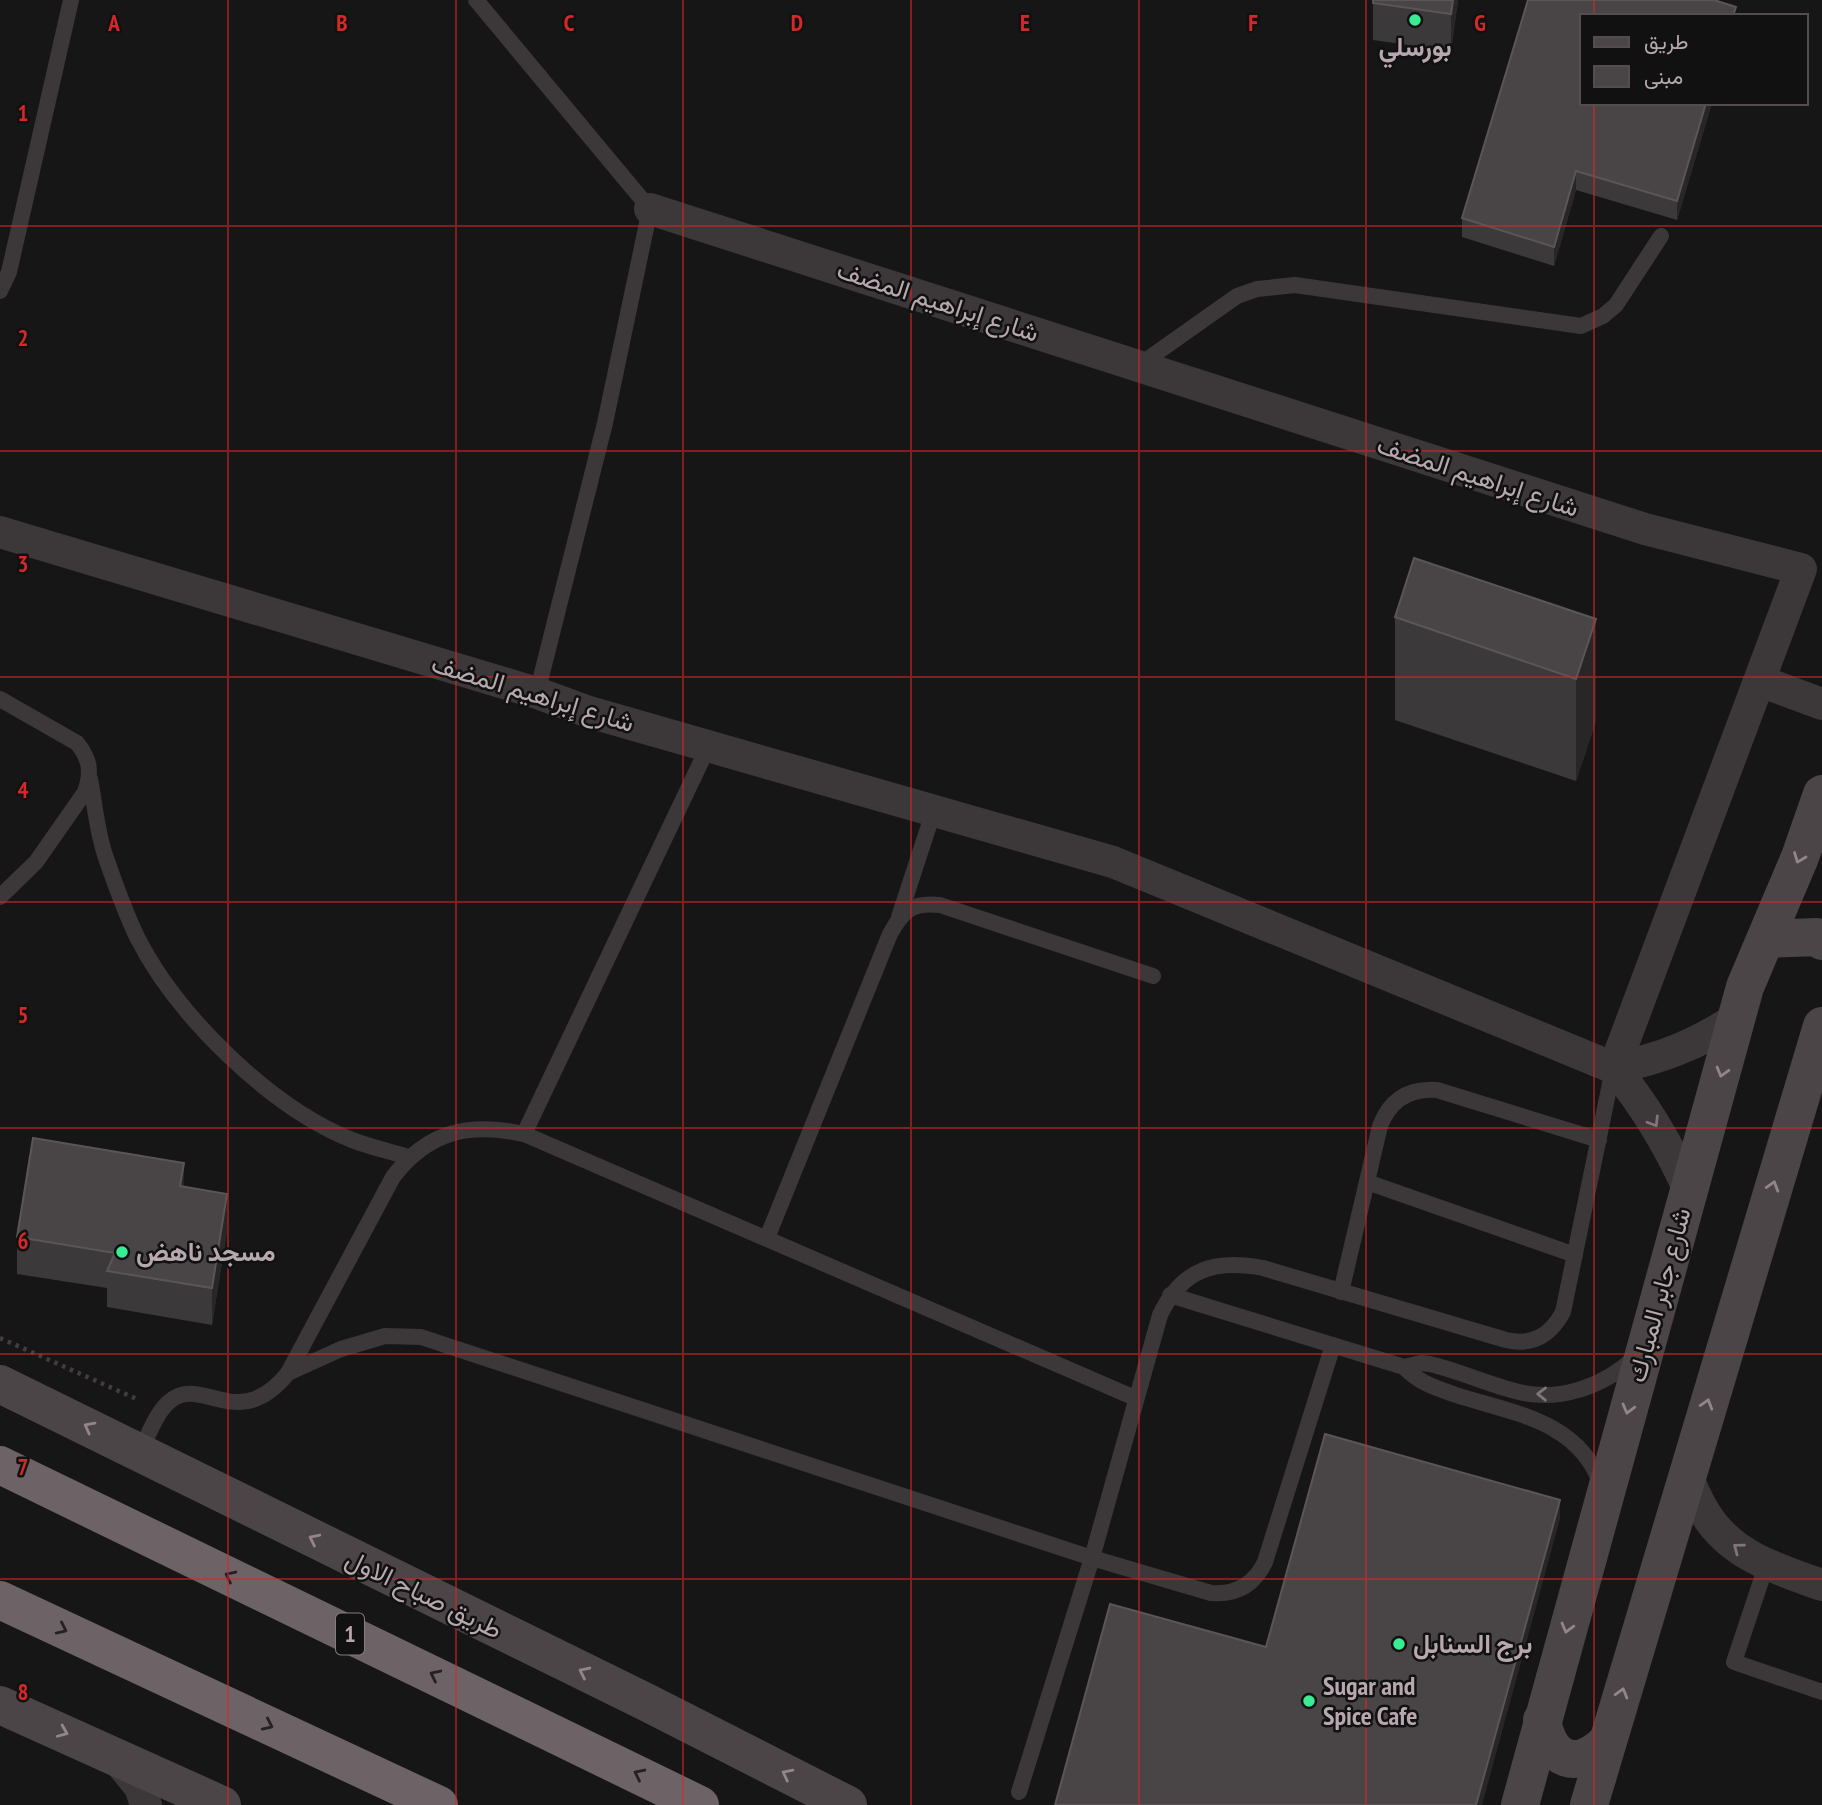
<svg xmlns="http://www.w3.org/2000/svg" width="1822" height="1805" font-family="'PT Sans Narrow',Vazirmatn,sans-serif">
  <style>
    .lines { fill: none; stroke-linecap: round; stroke-linejoin: round }
    .path { stroke: #433d40; stroke-width: 4.5; stroke-dasharray: 3.5 5; stroke-linecap: butt }
    .lane { stroke: #3c3738; stroke-width: 16 }
    .street { stroke: #3c3738; stroke-width: 32 }
    .secondary { stroke: #4c4548; stroke-width: 38 }
    .highway { stroke: #6d6367; stroke-width: 38 }
    .wall { fill: #3c393a }
    .shaded-wall { fill: #282626 }
    .building { fill: #494546; stroke: #5b5557; stroke-width: 2 }
    .oneway { stroke: #92858b }
    .oneway2 { stroke: #807579 }
    .oneway3 { stroke: #242122 }
    .grid { fill: none; stroke: #d62828; stroke-width: 2; stroke-opacity: 0.55 }
    .poi-dot { fill: #38ed94; stroke: #121111; stroke-width: 2.5 }
    .labels { text-anchor: middle; stroke-width: 5; stroke-linejoin: round; paint-order: stroke }
    .shield { fill: #121111; stroke: #867b80; stroke-width: 2 }
    .shield-label { font-size: 24px; font-weight: bold; fill: #b7a8af }
    .poi-label { font-size: 26px; font-weight: bold; fill: #b7a8af; stroke: #121111; text-anchor: start }
    .street-label { font-size: 26px; fill: #b7a8af; stroke: #121111 }
    .grid-label { font-size: 23px; text-anchor: middle; font-weight: bold; fill: #d62828; stroke: #121111; stroke-width: 5; stroke-linejoin: round; paint-order: stroke }
  </style>
  <rect width="100%" height="100%" fill="#171616"/>
  <g class="lines">
    <path class="path" d="M0,1338L139,1400"/>
    <g class="lane">
      <path d="M476,0L650,209L605,423L537,693"/>
      <path d="M0,291L9,272L71,0"/>
      <path d="M1138,366L1237,296L1257,289L1295,285L1581,326L1603,316L1616,305L1661,236"/>
      <path d="M0,699L77,743C90,759 92,772 85,792L36,862L0,897"/>
      <path d="M90,779C95,805 97,833 106,858C115,884 125,912 137,937C177,1016 270,1107 352,1140C370,1147 389,1151 408,1157"/>
      <path d="M899,917L934,810"/>
      <path d="M524,1134L709,745"/>
      <path d="M1367,1182L1575,1255"/>
      <path d="M767,1238L890,934C903,910 912,902 940,905L1153,976"/>
      <path d="M1341,1292L1380,1126C1390,1100 1409,1088 1437,1090L1599,1140"/>
      <path d="M1170,1295L1404,1367C1419,1383 1436,1388 1456,1395C1512,1413 1580,1421 1601,1485"/>
      <path d="M1404,1367L1421,1363L1430,1364C1460,1371 1489,1385 1519,1392C1560,1402 1605,1386 1635,1357"/>
      <path d="M288,1373L341,1349L385,1336L421,1337L1092,1558L1211,1593C1236,1595 1254,1585 1265,1562L1333,1345"/>
      <path d="M139,1453C148,1437 156,1412 170,1401C202,1374 238,1435 288,1373L393,1177C428,1131 469,1122 524,1134L1135,1398"/>
      <path d="M1766,1566L1734,1662L1822,1692"/>
      <path d="M1019,1792L1092,1558L1160,1315C1182,1269 1214,1259 1263,1268L1506,1340C1532,1346 1550,1336 1563,1312L1613,1069"/>
    </g>
    <g class="street">
      <path d="M650,209L1645,529L1801,569L1614,1068"/>
      <path d="M0,532L537,693L589,712L1113,862L1614,1068C1645,1105 1668,1144 1688,1188"/>
      <path d="M1760,681L1822,704"/>
      <path d="M1614,1068C1660,1059 1699,1044 1738,1017"/>
      <path d="M1686,1474C1692,1487 1697,1501 1705,1513C1731,1556 1777,1569 1822,1585"/>
      <path d="M114,1755L140,1787L146,1805"/>
    </g>
    <g class="secondary">
      <path d="M1766,939L1817,937L1822,941"/>
      <path d="M0,1384L646,1702L848,1805"/>
      <path d="M0,1705L222,1805"/>
      <path d="M1542,1720C1549,1761 1577,1772 1607,1742"/>
      <path d="M1520,1805L1745,987L1800,857L1822,794"/>
      <path d="M1589,1805L1822,1026"/>
    </g>
    <g class="highway">
      <path d="M0,1465L700,1805"/>
      <path d="M0,1600L439,1805"/>
    </g>
  </g>
  <g class="wall">
    <path d="M1373,0H1458L1451,51L1373,40Z"/>
    <path d="M1736,16L1712,103L1677,220L1576,190L1554,266L1462,237V218Z"/>
    <path d="M1395,617L1596,619V721L1576,781L1395,720Z"/>
    <path d="M184,1187L227,1231L212,1325L107,1307V1288L17,1274V1237Z"/>
  </g>
  <g class="shaded-wall">
    <path d="M1453,0H1458L1451,51V14Z"/>
    <path d="M1706,103H1712L1677,220V201Z"/>
    <path d="M1576,171V190L1554,266V247Z"/>
    <path d="M1596,619V721L1576,781V679Z"/>
    <path d="M184,1163V1200L180,1186Z"/>
    <path d="M227,1194V1231L212,1325V1288Z"/>
    <path d="M1560,1500V1519L1482,1805H1476Z"/>
  </g>
  <g class="building">
    <path d="M1373,0H1453L1451,14L1373,3Z"/>
    <path d="M1528,0H1714L1736,7L1733,16H1582V103H1706L1677,201L1576,171L1554,247L1462,218Z"/>
    <path d="M1414,558L1596,619L1576,679L1395,617Z"/>
    <path d="M33,1138L184,1163L180,1186L227,1194L212,1288L107,1271L115,1253L17,1237Z"/>
    <path d="M1325,1434L1560,1500L1476,1805H1055L1110,1604L1266,1647Z"/>
  </g>
  <defs><path id="oneway-chevron" d="M-2-3.5L2.5 0L-2 3.5" fill="none" stroke-width="1.6" stroke-linecap="round" stroke-linejoin="round" transform="scale(1.75)"/></defs>
  <g class="oneway">
    <use href="#oneway-chevron" transform="translate(1799 858) rotate(111)"/>
    <use href="#oneway-chevron" transform="translate(1722 1072) rotate(106)"/>
    <use href="#oneway-chevron" transform="translate(1773 1186) rotate(-73)"/>
    <use href="#oneway-chevron" transform="translate(1707 1404) rotate(-73)"/>
    <use href="#oneway-chevron" transform="translate(1628 1409) rotate(105)"/>
    <use href="#oneway-chevron" transform="translate(89 1427) rotate(-152)"/>
    <use href="#oneway-chevron" transform="translate(314 1539) rotate(-154)"/>
    <use href="#oneway-chevron" transform="translate(1567 1628) rotate(105)"/>
    <use href="#oneway-chevron" transform="translate(584 1672) rotate(-154)"/>
    <use href="#oneway-chevron" transform="translate(1622 1693) rotate(-74)"/>
    <use href="#oneway-chevron" transform="translate(63 1732) rotate(23)"/>
    <use href="#oneway-chevron" transform="translate(787 1774) rotate(-153)"/>
  </g>
  <g class="oneway2">
    <use href="#oneway-chevron" transform="translate(1654 1122) rotate(58)"/>
    <use href="#oneway-chevron" transform="translate(1542 1394) rotate(-179)"/>
    <use href="#oneway-chevron" transform="translate(1738 1548) rotate(-143)"/>
  </g>
  <g class="oneway3">
    <use href="#oneway-chevron" transform="translate(230 1576) rotate(-154)"/>
    <use href="#oneway-chevron" transform="translate(62 1629) rotate(25)"/>
    <use href="#oneway-chevron" transform="translate(435 1675) rotate(-154)"/>
    <use href="#oneway-chevron" transform="translate(268 1725) rotate(25)"/>
    <use href="#oneway-chevron" transform="translate(639 1774) rotate(-154)"/>
  </g>
  <path class="grid" d="M228,0V1805M456,0V1805M683,0V1805M911,0V1805M1139,0V1805M1366,0V1805M1594,0V16M1594,103V1805M0,226H1822M0,451H1822M0,677H1822M0,902H1822M0,1128H1822M0,1354H1822M0,1579H1822"/>
  <g class="poi-dot">
    <circle cx="1415" cy="20" r="7"/>
    <circle cx="122" cy="1252" r="7"/>
    <circle cx="1399" cy="1644" r="7"/>
    <circle cx="1309" cy="1701" r="7"/>
  </g>
  <g class="labels">
    <rect class="shield" x="336" y="1613.5" width="28" height="41" rx="5"/>
    <g class="shield-label">
      <text x="350" y="1642">1</text>
    </g>
    <g class="poi-label">
      <text x="1415" y="56" text-anchor="middle">بورسلي</text>
      <text x="136" y="1261">مسجد ناهض</text>
      <text x="1413" y="1653">برج السنابل</text>
      <text x="1323" y="1695">Sugar and<tspan x="1323" dy="30">Spice Cafe</tspan></text>
    </g>
    <g class="street-label">
      <text transform="translate(938 301) rotate(18)" y="9">شارع إبراهيم المضف</text>
      <text transform="translate(1478 476) rotate(18)" y="9">شارع إبراهيم المضف</text>
      <text transform="translate(533 693) rotate(17)" y="9">شارع إبراهيم المضف</text>
      <text transform="translate(1659 1295) rotate(-75)" y="9">شارع جابر المبارك</text>
      <text transform="translate(424 1594) rotate(26)" y="9">طريق صباح الاول</text>
    </g>
  </g>
  <g class="grid-label">
    <text x="114" y="31">A</text>
    <text x="342" y="31">B</text>
    <text x="569" y="31">C</text>
    <text x="797" y="31">D</text>
    <text x="1025" y="31">E</text>
    <text x="1253" y="31">F</text>
    <text x="1480" y="31">G</text>
    <text x="23" y="121">1</text>
    <text x="23" y="346">2</text>
    <text x="23" y="572">3</text>
    <text x="23" y="798">4</text>
    <text x="23" y="1023">5</text>
    <text x="23" y="1249">6</text>
    <text x="23" y="1475">7</text>
    <text x="23" y="1700">8</text>
  </g>
  <rect x="1580" y="14" width="228" height="91" fill="#121111" stroke="#544d50" stroke-width="2"/>
  <rect x="1594" y="37" width="35" height="10" fill="#4c4548" stroke="#544d50" stroke-width="2"/>
  <text x="1644" y="49" font-size="21" fill="#b7a8af">طريق</text>
  <rect x="1594" y="66" width="35" height="21" fill="#494546" stroke="#544d50" stroke-width="2"/>
  <text x="1644" y="84" font-size="21" fill="#b7a8af">مبنى</text>
</svg>
